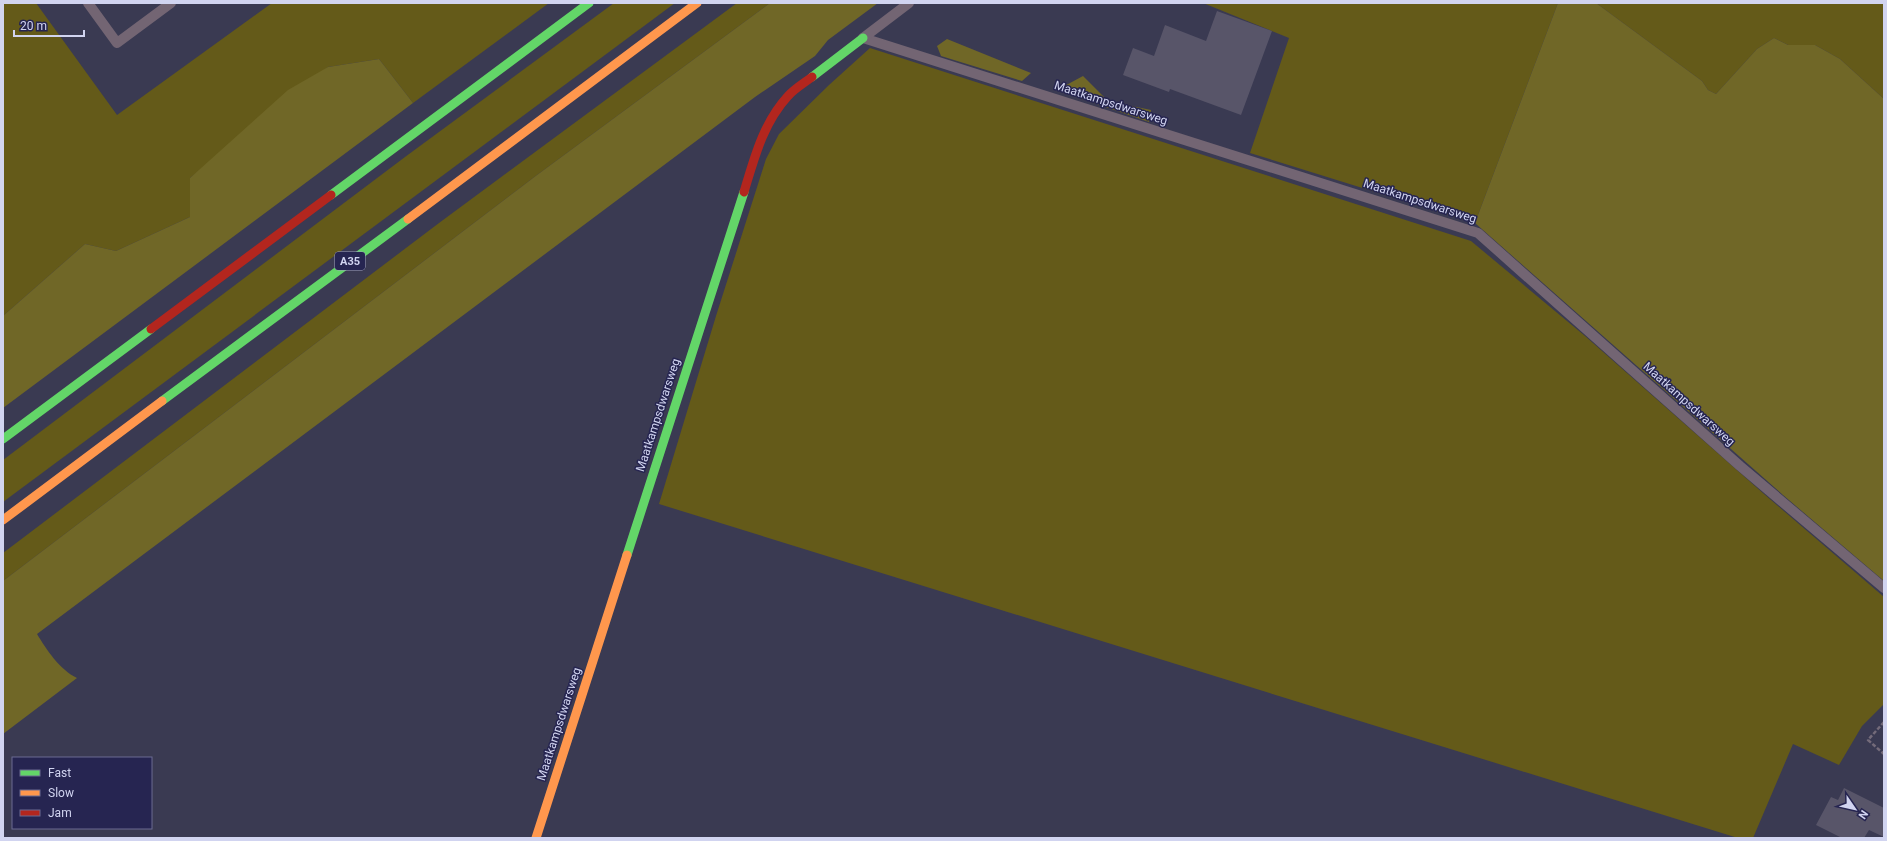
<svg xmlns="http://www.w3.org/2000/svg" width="1887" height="841" font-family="Roboto,sans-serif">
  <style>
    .green { fill: #645a19 }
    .forest { fill: #706727 }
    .building { fill: #585569 }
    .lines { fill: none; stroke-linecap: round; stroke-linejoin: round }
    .path { stroke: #746b7a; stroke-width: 2.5; stroke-dasharray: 4 2; stroke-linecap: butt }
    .lane { stroke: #736573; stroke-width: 10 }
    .fast { stroke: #63d668; stroke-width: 9 }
    .slow { stroke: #ff974d; stroke-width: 9 }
    .jam { stroke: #b3261e; stroke-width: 9 }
    .labels { text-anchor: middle; stroke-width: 3; stroke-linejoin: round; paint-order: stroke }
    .shield { fill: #262551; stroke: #9ea0c0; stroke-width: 1 }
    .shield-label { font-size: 11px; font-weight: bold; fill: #d1d4f0 }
    .street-label { font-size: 12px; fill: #d1d4f0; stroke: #262551 }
  </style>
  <rect width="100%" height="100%" fill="#3a3a52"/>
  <g class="green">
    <path d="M3,3H36L117,115L272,3H549L413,103L379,59L328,67L190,178V217L116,251L85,244L3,316Z"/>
    <path d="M614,3H675L3,502V460L405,157Z"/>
    <path d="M737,3H770L537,175L3,581V553L439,223Z"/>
    <path d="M1203,3H1558L1475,223L1250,153L1289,38Z"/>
    <path d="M1596,3H1884V99L1840,59L1815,45H1788L1774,38L1757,49L1716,94L1708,90L1702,81Z"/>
    <path d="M870,48L1471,241L1585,336L1764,494L1884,597V704L1862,726L1839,765L1793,744L1753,838H1738L659,504L716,316L766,159L779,134L829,85Z"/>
  </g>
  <g class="forest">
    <path d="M770,3H878L828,40L815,56L755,97L37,634C46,649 60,670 77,678L3,734V581L537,175Z"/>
    <path d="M1558,3H1596L1702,81L1708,90L1716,94L1757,49L1774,38L1788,45H1815L1840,59L1884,99V581L1783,495L1475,223Z"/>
    <path d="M947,39L1031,73L1022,81L941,56L937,46Z"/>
    <path d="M379,59L413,103L3,408V316L85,244L116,251L190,217V178L288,90L328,67Z"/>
    <path d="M1083,76L1108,101L1151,110L1149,122L1057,90Z"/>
  </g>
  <g class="building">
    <path d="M1217,11L1272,31L1241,115L1170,89L1169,92L1123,75L1133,48L1154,56L1165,25L1206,41Z"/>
    <path d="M1844,788L1884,808V837L1869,830L1864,838H1842L1816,825L1831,797L1838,800Z"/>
  </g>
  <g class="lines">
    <path class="path" d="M1884,722L1868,740L1884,754"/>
    <g class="lane">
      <path d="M88,3L117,43L171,3"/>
      <path d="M863,38L1478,233L1740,466L1884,588"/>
      <path d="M863,38L909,3"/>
    </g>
    <g class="fast">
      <path d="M812,77L863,38"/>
      <path d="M331,195L589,3"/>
      <path d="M162,401L408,219"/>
      <path d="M3,439L151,329"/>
      <path d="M627,555L744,192"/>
    </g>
    <g class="slow">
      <path d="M408,219L697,3"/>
      <path d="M3,520L162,401"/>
      <path d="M536,838L627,555"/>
    </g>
    <g class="jam">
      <path d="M744,192C754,159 763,123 788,96C794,89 804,83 812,77"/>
      <path d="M151,329L331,195"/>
    </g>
  </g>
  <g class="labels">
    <rect class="shield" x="335" y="252" width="30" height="18" rx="3"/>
    <g class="shield-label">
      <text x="350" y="265">A35</text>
    </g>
    <g class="street-label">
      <text transform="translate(1111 103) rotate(18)" y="4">Maatkampsdwarsweg</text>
      <text transform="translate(1420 201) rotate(18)" y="4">Maatkampsdwarsweg</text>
      <text transform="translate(1689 404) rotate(42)" y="4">Maatkampsdwarsweg</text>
      <text transform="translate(658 415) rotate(-72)" y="4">Maatkampsdwarsweg</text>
      <text transform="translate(559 724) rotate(-72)" y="4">Maatkampsdwarsweg</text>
    </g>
  </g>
  <rect width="1887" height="841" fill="none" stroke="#d1d4f0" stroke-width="8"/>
  <rect x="12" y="757" width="140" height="72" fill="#262551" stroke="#6a6b91"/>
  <rect x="20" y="770" width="20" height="6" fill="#63d668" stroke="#6a6b91"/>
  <text x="48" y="777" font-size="12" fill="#d1d4f0">Fast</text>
  <rect x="20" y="790" width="20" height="6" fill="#ff974d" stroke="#6a6b91"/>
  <text x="48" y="797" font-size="12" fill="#d1d4f0">Slow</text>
  <rect x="20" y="810" width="20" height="6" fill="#b3261e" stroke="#6a6b91"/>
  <text x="48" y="817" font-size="12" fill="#d1d4f0">Jam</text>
  <g transform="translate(1855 809) rotate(124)" stroke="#262551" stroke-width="3" paint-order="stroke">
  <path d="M0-3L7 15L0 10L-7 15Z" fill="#d1d4f0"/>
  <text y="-6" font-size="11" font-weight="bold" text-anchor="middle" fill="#d1d4f0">N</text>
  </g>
  <path d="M14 30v6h70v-6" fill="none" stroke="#d1d4f0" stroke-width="2"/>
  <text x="20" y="30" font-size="12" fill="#d1d4f0" stroke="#262551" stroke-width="3" paint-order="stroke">20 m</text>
</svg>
